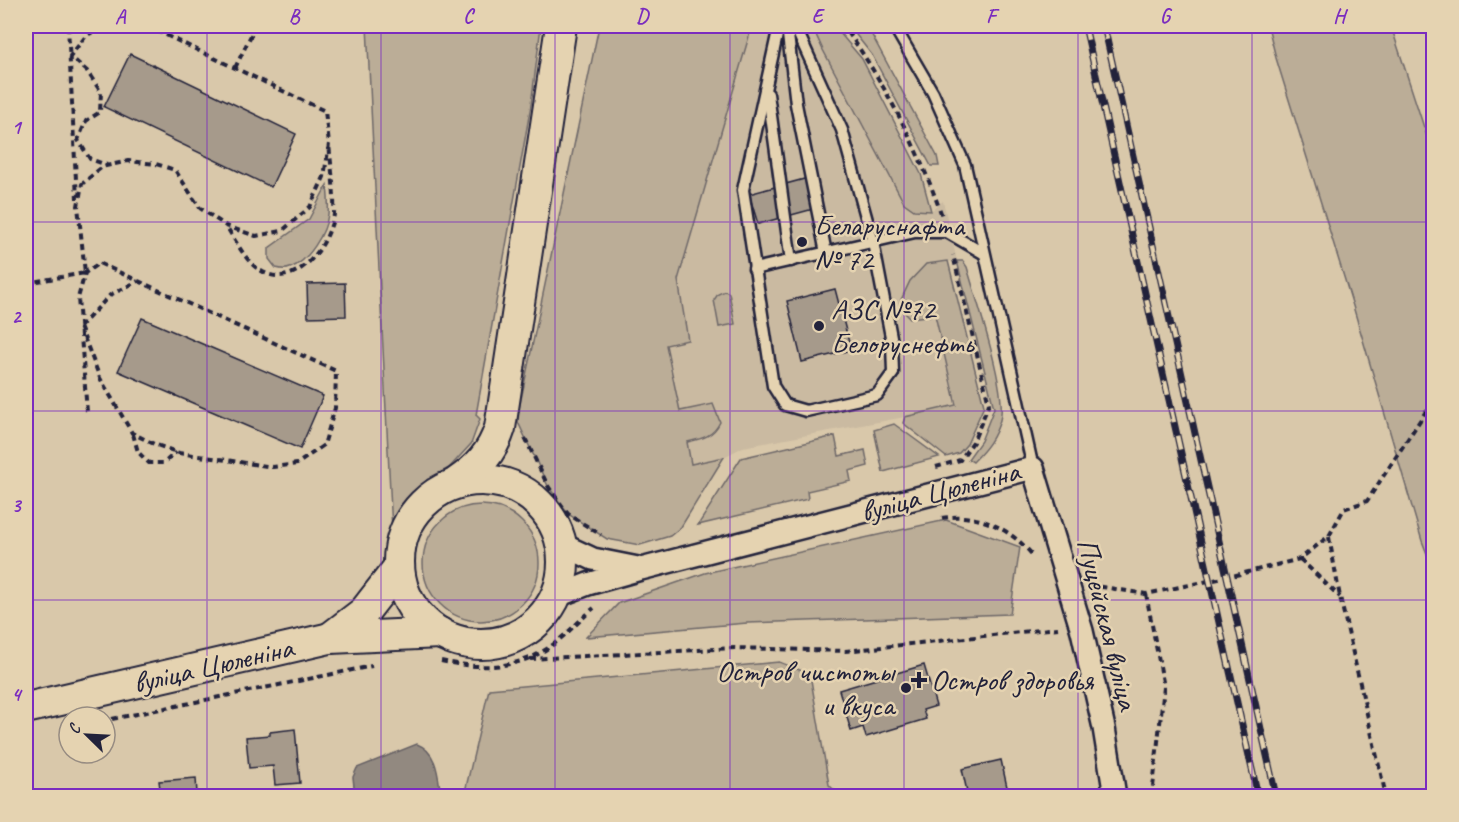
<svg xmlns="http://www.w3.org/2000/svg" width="1459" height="822" font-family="Caveat,sans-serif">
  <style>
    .built { fill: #cabaa1 }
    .green { fill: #bbad97; stroke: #6e6869; stroke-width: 1.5 }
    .water { fill: #928980; stroke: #656064; stroke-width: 1.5 }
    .building { fill: #a69a8b; stroke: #22223b; stroke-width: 1.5 }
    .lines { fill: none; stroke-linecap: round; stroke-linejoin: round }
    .lane-casing { stroke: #22223b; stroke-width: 15 }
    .street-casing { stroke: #22223b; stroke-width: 26 }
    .secondary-casing { stroke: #22223b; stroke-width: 34 }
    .path { stroke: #22223b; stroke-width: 4; stroke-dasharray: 6 4.5; stroke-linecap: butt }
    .lane { stroke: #e5d3b1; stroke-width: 10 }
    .street { stroke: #e5d3b1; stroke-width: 21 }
    .secondary { stroke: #e5d3b1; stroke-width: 30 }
    .rail-casing { stroke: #22223b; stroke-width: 7 }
    .rail { stroke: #e5d3b1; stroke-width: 4.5; stroke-dasharray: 14; stroke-linecap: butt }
    .grid { fill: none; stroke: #7b2cbf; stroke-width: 1.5; stroke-opacity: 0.55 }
    .poi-dot { fill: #22223b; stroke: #e5d3b1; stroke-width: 2 }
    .labels { text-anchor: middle; stroke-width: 5; stroke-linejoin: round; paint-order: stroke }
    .poi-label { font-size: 30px; fill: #22223b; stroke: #e5d3b1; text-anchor: start }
    .street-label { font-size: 30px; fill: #22223b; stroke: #e5d3b1 }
    .neatline { fill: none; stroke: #7b2cbf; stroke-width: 2 }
    .grid-label { font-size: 20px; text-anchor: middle; font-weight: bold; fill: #7b2cbf }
  </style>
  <rect width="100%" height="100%" fill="#d9c8aa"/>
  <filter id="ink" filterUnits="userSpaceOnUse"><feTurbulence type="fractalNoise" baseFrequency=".0167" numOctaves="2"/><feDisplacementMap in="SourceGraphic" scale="12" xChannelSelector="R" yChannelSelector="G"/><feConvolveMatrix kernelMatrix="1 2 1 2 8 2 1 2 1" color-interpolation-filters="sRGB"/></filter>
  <g filter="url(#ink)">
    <path class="built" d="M752,26H814L817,37L823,50L904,203L914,210L931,211L943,201L957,261L926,265L935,315L956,405L905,417L743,447L724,457L691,465L666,344L688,340L678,280Z"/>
    <g class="green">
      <path d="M367,26H541L531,105L476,415L480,419L471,444L449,468L431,477L405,505L392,531Z"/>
      <path d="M599,26H752L678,280L688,340L666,345L680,411L713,404L720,422C713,437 701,439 687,442L691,464L724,457L681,527L670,536L640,545L607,539L568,514L548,486L518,422L519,409Z"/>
      <path d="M814,26H829L839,32L862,59L921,174L931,211L914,210L904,203L823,50L817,37Z"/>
      <path d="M849,26H867L937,156L939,166H931L872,55Z"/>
      <path d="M1268,26H1391L1433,155V569L1422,541L1353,306L1276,58Z"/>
      <path d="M327,185C328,195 329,205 328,214C326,233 308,262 290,268C286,270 280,269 276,268L269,259V248L309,219Z"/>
      <path d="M948,261L984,406L967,444L959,453L946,457L903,423L905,417L956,405L935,315L910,318L902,310L901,300L910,281L926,264Z"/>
      <path d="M957,261H963L967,267C976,299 1008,393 1000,420C995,438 986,449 973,462L968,459L981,441L994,408Z"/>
      <path d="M725,291L729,293L735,324L719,327L714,300L718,294Z"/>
      <path d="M894,424L939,457L883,472L874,430Z"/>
      <path d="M835,436L839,456L865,450L868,466L849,471L851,481L807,491L808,499L698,525L741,458Z"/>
      <circle cx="481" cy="563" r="58"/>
      <path d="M946,520L1020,547L1010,614L747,623L586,637L619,603L705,573Z"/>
      <path d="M779,662L810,674L829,785L840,796H464L489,689Z"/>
    </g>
    <path class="water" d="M417,744C438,752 438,777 441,796H355L353,777L357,768Z"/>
    <g class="building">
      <path d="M130,54L296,134L271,187L104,107Z"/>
      <path d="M808,178L817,208L758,224L749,194Z"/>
      <path d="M345,283L346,316L308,317L307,284Z"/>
      <path d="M835,289L851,350L802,362L787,301Z"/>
      <path d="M142,318L323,396L300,449L118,371Z"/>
      <path d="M924,665L936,706L923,710L926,719L866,737L863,727L851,731L839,690Z"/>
      <path d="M295,729L300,783L275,785L273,766L249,768L246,737L270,735V732Z"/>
      <path d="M1001,760L1009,796H968L962,769Z"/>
      <path d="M196,778L197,794L214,793V796H161L159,781Z"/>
    </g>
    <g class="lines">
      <defs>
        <g id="lane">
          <path d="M779,26L743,190L773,386L785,405L806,411L877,395L893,373L892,342L873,242L842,130L795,26"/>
          <path d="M787,26L796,104L826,253"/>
          <path d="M894,26L933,93L965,165L1033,468"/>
          <path d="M768,94L791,261"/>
          <path d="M754,269L915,232H947L983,253"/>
        </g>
        <g id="street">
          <path d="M561,544L593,559L638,568"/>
          <path d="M555,597L588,584L641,569L1033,468L1082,631L1104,728L1115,796"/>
        </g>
        <g id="secondary">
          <circle cx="481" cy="562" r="82"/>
          <path d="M456,483C477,469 492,453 500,428L561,26"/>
          <path d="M330,638L364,612L399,567"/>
          <path d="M26,708L330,638L440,633"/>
        </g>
      </defs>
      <use href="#lane" class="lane-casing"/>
      <use href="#street" class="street-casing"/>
      <use href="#secondary" class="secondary-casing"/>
      <g class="path">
        <path d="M68,26L77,199"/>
        <path d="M103,26L86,36L70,56L87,71L101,92L100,112L86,121L78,140L90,159L107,165"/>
        <path d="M147,26L325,111L329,144"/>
        <path d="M840,26L845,28C885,83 920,152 942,216"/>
        <path d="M235,68L254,29V26"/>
        <path d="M26,283L85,273L78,206L82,184L102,167L128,161L156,164L175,170L200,208L226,226L256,236L282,231L310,207L324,177L329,144C331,166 335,191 334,213C334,219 331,225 329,231C317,262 284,294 252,264C242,254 234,238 226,226"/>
        <path d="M80,327L100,378L132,433L154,444L179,453L273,467L297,464L324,445L335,408L336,371L99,263L85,273L78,298L87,412"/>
        <path d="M80,327L110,295L138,281"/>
        <path d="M133,434L138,452L149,463H164L176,452"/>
        <path d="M525,438L548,486L568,514L601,535"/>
        <path d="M936,467L960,460L973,442L989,404L953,255"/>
        <path d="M942,518C978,512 1012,529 1034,557"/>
        <path d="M1329,537L1340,597L1386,796"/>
        <path d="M386,542L405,505L429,480"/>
        <path d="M1300,559L1340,597"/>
        <path d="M1090,585L1146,594L1228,577L1300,559L1329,536L1344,509L1367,501L1434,399"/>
        <path d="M1146,594L1164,687L1152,796"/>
        <path d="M530,659L735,648L845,651L1058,628"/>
        <path d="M441,661C485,670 524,670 560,639C572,629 582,618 594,608"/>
        <path d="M112,719L372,666"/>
      </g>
      <use href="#lane" class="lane"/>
      <use href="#street" class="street"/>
      <use href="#secondary" class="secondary"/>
      <defs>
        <g id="rail">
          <path d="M1085,26L1258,796"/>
          <path d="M1104,26L1276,796"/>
        </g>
      </defs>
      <use href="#rail" class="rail-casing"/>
      <use href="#rail" class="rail"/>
    </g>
  </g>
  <path class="grid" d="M207,26V796M381,26V796M555,26V796M730,26V796M904,26V796M1078,26V796M1252,26V796M26,222H1434M26,411H1434M26,600H1434"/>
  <g class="poi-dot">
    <circle cx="802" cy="242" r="6"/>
    <circle cx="819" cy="326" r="6"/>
    <path d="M916 671h6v6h6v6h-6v6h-6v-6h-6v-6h6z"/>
    <circle cx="906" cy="688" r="6"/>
  </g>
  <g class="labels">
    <g class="poi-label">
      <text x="814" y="235">Беларуснафта<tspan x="814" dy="34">№ 72</tspan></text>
      <text x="831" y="319">АЗС №72<tspan x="831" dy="34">Белоруснефть</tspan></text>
      <text x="894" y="681" text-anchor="end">Остров чистоты<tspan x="894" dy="34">и вкуса</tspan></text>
      <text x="931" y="690">Остров здоровья</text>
    </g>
    <g class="street-label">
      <text transform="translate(940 491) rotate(-15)" y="10">вуліца Цюленіна</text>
      <text transform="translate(1108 624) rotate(76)" y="10">Пуцейская вуліца</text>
      <text transform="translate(213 665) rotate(-13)" y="10">вуліца Цюленіна</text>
    </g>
  </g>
  <rect width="1459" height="822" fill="none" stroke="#e5d3b1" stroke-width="66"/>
  <g transform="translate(87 735) rotate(294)"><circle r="28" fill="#e5d3b1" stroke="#978c82" stroke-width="1.5"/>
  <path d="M0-4.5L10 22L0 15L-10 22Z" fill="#22223b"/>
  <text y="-9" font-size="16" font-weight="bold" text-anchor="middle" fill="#22223b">С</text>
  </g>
  <rect x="33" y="33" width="1393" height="756" class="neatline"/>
  <g class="grid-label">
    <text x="120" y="23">A</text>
    <text x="294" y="23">B</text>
    <text x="468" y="23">C</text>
    <text x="642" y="23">D</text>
    <text x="817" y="23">E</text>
    <text x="991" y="23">F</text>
    <text x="1165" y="23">G</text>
    <text x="1339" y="23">H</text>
    <text x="16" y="134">1</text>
    <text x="16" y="323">2</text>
    <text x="16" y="512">3</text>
    <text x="16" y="701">4</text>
  </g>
</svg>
